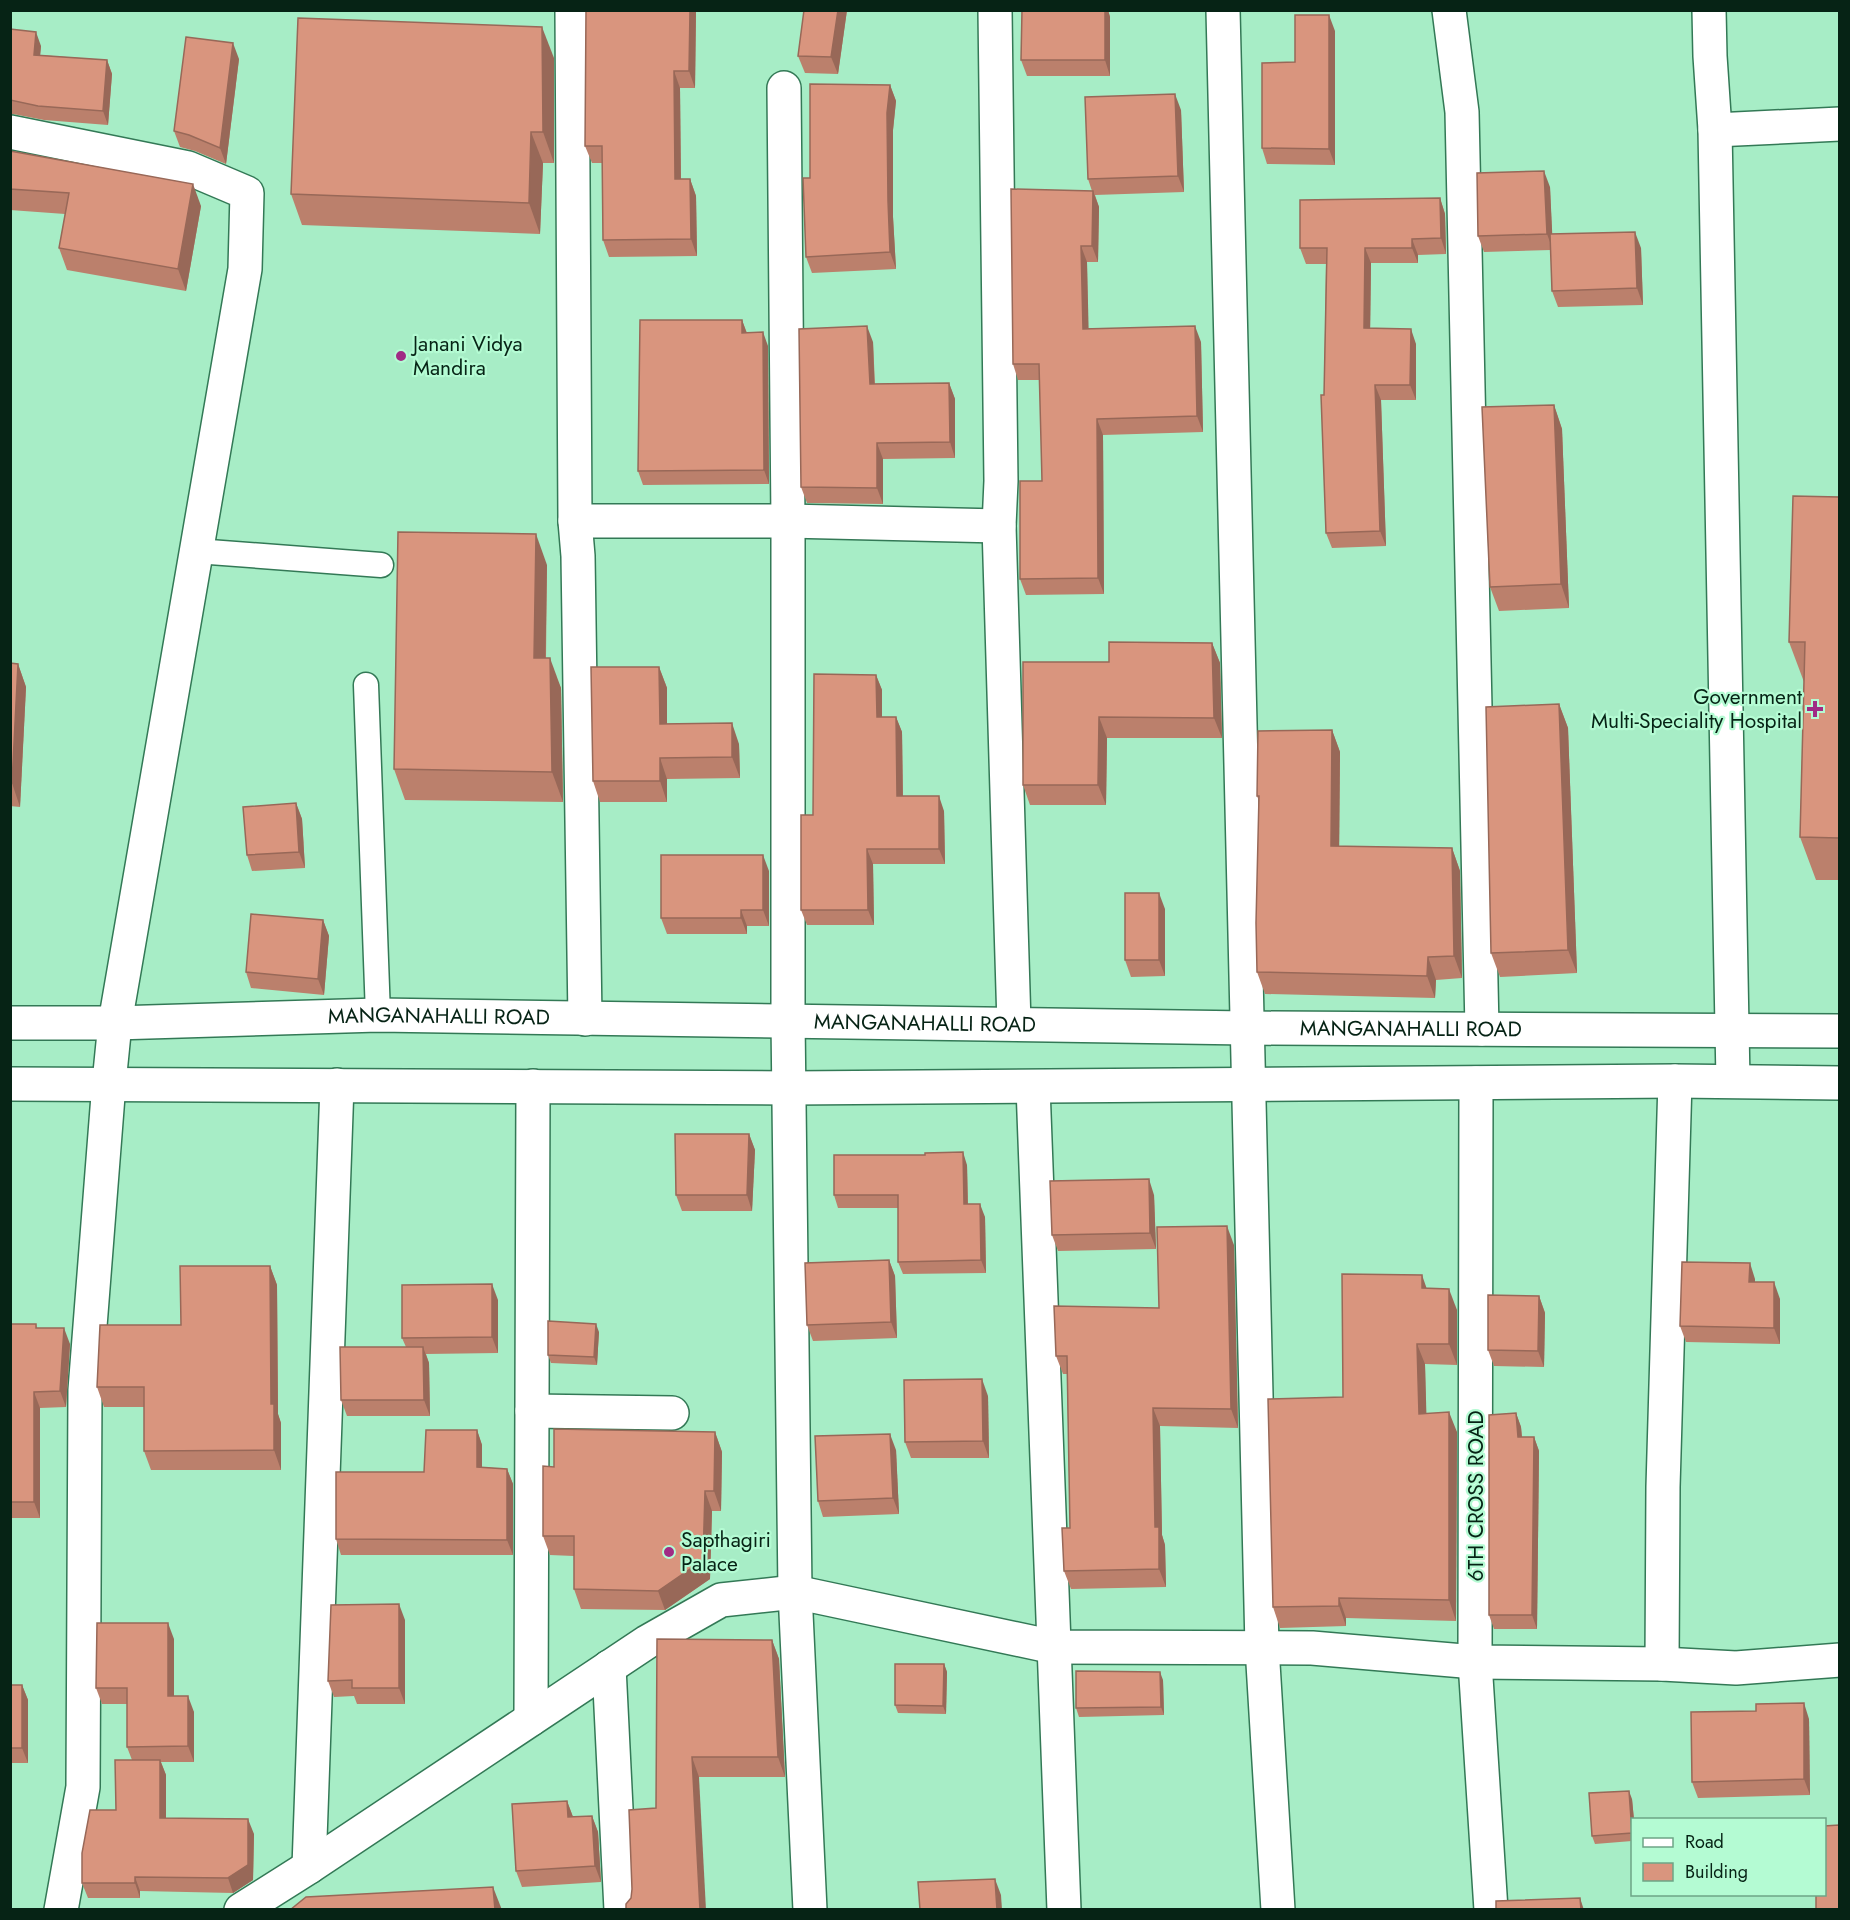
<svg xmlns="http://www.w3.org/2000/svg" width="1850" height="1920" font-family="Jost,sans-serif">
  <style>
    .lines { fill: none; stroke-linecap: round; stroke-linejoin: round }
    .lane-casing { stroke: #337956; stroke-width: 27 }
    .street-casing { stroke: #337956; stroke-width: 36 }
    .secondary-casing { stroke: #337956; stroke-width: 36 }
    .lane { stroke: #fff; stroke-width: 24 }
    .street { stroke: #fff; stroke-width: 33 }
    .secondary { stroke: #fff; stroke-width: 33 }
    .wall { fill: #bb806c }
    .shaded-wall { fill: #986858 }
    .building { fill: #d9957e; stroke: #986858; stroke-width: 1.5 }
    .poi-dot { fill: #a02b84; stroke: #b4fbd3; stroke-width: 2 }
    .labels { text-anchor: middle; stroke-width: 4.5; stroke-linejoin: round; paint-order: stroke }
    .poi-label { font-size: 21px; fill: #062315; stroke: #b4fbd3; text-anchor: start }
    .street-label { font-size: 21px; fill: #062315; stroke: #b4fbd3 }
  </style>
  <rect width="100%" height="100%" fill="#a7edc6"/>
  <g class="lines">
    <defs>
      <g id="lane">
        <path d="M196,551L381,565"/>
        <path d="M366,685L378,1015"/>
      </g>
      <g id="street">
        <path d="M572,10L575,521L578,556L585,1019"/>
        <path d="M995,10L1001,481L999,526L1014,1024"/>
        <path d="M1223,10L1262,1647L1278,1910"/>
        <path d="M1449,10L1462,112L1482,1029"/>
        <path d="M784,88L788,521V1021L795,1592L810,1910"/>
        <path d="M1715,130L1840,124"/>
        <path d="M10,132L188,168L247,193L245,269L115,1023L109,1083L85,1390L83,1787L61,1910"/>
        <path d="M575,521H788L999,526"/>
        <path d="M1476,1083L1475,1662L1491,1910"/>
        <path d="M1033,1087L1064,1910"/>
        <path d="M532,1411L672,1413"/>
        <path d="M1662,1664L1663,1487L1675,1081"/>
        <path d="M609,1667L621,1910"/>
        <path d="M531,1719L533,1086"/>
        <path d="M309,1867L337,1085"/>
      </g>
      <g id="secondary">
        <path d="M1709,10L1710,56L1715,130L1733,1081"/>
        <path id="s1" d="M10,1023H115L378,1015L1247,1028L1840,1031"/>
        <path d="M10,1084L790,1088L1675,1081L1840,1083"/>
        <path d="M241,1910L309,1867L647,1642L721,1600L795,1592L1054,1647L1312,1648L1475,1662L1662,1664L1736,1668L1840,1660"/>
      </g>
    </defs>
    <use href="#lane" class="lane-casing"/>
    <use href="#street" class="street-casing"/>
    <use href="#secondary" class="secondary-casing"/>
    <use href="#lane" class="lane"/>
    <use href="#street" class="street"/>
    <use href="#secondary" class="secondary"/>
  </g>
  <g class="wall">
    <path d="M586,10H696L695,88H680L681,179H690L696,196L697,256L609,257L603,240L602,163H592L585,146Z"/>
    <path d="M804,10H847L838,74L805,73L798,56Z"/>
    <path d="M1022,10H1108L1110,17V76H1027L1021,60Z"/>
    <path d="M10,29L41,46L40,55L107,60L112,74L108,125L44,120L13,114H10Z"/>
    <path d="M1335,31V165L1267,164L1262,148L1295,62Z"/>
    <path d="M554,58V163H543L540,234L302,225L291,194Z"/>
    <path d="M239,59L226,164L195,151L180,147L174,131Z"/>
    <path d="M890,85L896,101L893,130V217L896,269L812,273L806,257L810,178Z"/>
    <path d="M1181,110L1184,192L1095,195L1099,207L1098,262H1087L1088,328L1201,342L1203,432L1103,435L1104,594L1026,595L1020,579L1042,481L1040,380H1018L1013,364L1092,191L1088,179Z"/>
    <path d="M10,151L201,206L186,291L67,270L59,248L65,214L10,210Z"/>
    <path d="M1550,187L1552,234L1641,248L1643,305L1558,307L1552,291L1551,250L1484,252L1478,236Z"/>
    <path d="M1440,198L1445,214L1446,254L1418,255V263H1371L1370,328L1416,344V400H1381L1386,546L1332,548L1326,533L1324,395L1326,264H1306L1300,248Z"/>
    <path d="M742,320L747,333L768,346L769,484L643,485L638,471Z"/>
    <path d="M873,342L875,384L949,383L955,399V458L883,459V504L807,503L801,487Z"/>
    <path d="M1554,405L1562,429L1569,608L1499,611L1490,587Z"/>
    <path d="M1839,497V880H1816L1800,837L1804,682L1789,642Z"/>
    <path d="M547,565L546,658L561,688L563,802L405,800L394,769Z"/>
    <path d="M1212,643L1220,663L1222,738H1107L1106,805H1030L1023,785L1109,662Z"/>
    <path d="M10,663L18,664L26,687L20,807L10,806Z"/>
    <path d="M659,667L667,688V724L739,744L740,778L667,779V802H600L593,781Z"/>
    <path d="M876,675L882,690V717H896L902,732L903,796L944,811L945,864H873L874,925H807L801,910L813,815Z"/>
    <path d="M1559,704L1568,728L1577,973L1500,977L1491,953Z"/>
    <path d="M1332,730L1340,752L1339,846L1452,848L1460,871L1462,978L1436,980L1435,998L1265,994L1257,972L1259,801L1257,796Z"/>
    <path d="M296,803L302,819L305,868L252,871L247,855Z"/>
    <path d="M769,871V926H747V934H667L661,918Z"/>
    <path d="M1165,909V976L1131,977L1125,960Z"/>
    <path d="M323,920L329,936L324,995L251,988L246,972Z"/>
    <path d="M749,1134L755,1150L752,1211H682L676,1195Z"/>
    <path d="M925,1155L967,1165L968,1204L985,1217L986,1273L903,1274L898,1262V1208H838L834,1195Z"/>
    <path d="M1154,1195L1156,1249L1058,1251L1052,1235Z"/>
    <path d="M1234,1245L1238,1428L1160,1426L1162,1535L1165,1545L1166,1587L1071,1589L1064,1571L1070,1528L1067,1374H1063L1056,1356L1159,1308Z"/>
    <path d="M889,1260L895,1276L897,1338L813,1341L807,1325Z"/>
    <path d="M270,1266L277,1285L278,1414L281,1423V1470H151L144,1451V1407H104L97,1387L181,1325Z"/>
    <path d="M1755,1279V1282L1780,1299V1344L1686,1342L1680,1326Z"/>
    <path d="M1427,1288L1457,1310V1365L1425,1364L1426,1414L1457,1432L1456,1621L1346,1618V1626L1280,1628L1273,1607L1343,1397Z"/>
    <path d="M1539,1296L1545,1313L1544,1367L1494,1366L1488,1350Z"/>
    <path d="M498,1300V1353L426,1354L429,1363L430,1416H347L341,1400L406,1347L402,1338Z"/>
    <path d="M10,1324H36L37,1328L70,1344L66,1407L40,1408V1518H10Z"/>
    <path d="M599,1332L597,1365L551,1363L548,1355Z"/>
    <path d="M988,1396L989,1458H911L905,1442Z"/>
    <path d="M1516,1413L1521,1427L1522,1437H1534L1539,1451L1537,1629H1494L1489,1615Z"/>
    <path d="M477,1430L482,1445V1467L507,1469L513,1484V1555H341L336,1539L424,1472Z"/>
    <path d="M715,1432L722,1452L721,1511H712L710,1579L665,1610L581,1609L574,1589V1556L550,1555L543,1536L554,1467Z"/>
    <path d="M896,1450L899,1514L823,1517L818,1501Z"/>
    <path d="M405,1620V1704H357L354,1696L334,1697L328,1681Z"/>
    <path d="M174,1639V1696L194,1712V1762H161L166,1775V1818L254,1834L253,1880L233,1893L140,1891V1898H88L82,1883L116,1810L132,1760L127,1747V1704H102L96,1688Z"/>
    <path d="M772,1640L779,1659L785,1777H699L631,1898L656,1808Z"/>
    <path d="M944,1664L947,1672L946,1714L898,1713L895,1705Z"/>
    <path d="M1163,1680L1164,1715L1079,1717L1076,1708Z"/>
    <path d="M10,1685H22L28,1700V1763H10Z"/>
    <path d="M1809,1719L1810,1795L1698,1798L1692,1782Z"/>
    <path d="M1632,1799L1634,1820H1632V1841L1595,1844L1592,1836Z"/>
    <path d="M567,1801L573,1817L592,1816L598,1832L601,1882L522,1887L516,1871Z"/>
  </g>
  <g class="shaded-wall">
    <path d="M690,10H696L695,88L689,71Z"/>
    <path d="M838,10H847L838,74L831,57Z"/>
    <path d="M1105,10H1108L1110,17V76L1105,60Z"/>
    <path d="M1329,15L1335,31V165L1329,149Z"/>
    <path d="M542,27L554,58V163L543,132Z"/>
    <path d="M36,32L41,46L39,68L34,55Z"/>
    <path d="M233,43L239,59L226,164L220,148Z"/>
    <path d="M107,60L112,74L108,125L103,111Z"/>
    <path d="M674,71L680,88L681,196L675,179Z"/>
    <path d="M890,85L896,101L893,130V217L896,269L890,252L888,201L887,113Z"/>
    <path d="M1175,94L1181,110L1184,192L1178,176Z"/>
    <path d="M531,132L543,163L540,234L529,203Z"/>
    <path d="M1544,171L1550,187L1553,250L1547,234Z"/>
    <path d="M690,179L696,196L697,256L691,239Z"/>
    <path d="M193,184L201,206L186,291L178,269Z"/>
    <path d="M1093,191L1099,207L1098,262L1092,246Z"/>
    <path d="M1440,198L1445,214L1446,254L1441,238Z"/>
    <path d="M1635,232L1641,248L1643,305L1637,288Z"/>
    <path d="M1412,239L1418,255V263L1412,248Z"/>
    <path d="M1081,246L1087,262L1089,345L1083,329Z"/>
    <path d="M1365,248L1371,263L1370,343L1364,328Z"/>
    <path d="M742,320L747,334L742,333Z"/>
    <path d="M867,326L873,342L875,400L870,384Z"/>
    <path d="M1195,326L1201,342L1203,432L1197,416Z"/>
    <path d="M1411,329L1416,344V400L1410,385Z"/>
    <path d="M763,332L768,346L769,484L764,470Z"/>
    <path d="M949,383L955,399V458L950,442Z"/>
    <path d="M1375,385L1381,400L1386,546L1380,531Z"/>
    <path d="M1554,405L1562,429L1569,608L1561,584Z"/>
    <path d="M1097,419L1103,435L1104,594L1098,578Z"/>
    <path d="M877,443L883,459V504L877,488Z"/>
    <path d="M536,534L547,565L545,688L534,658Z"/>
    <path d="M1212,643L1220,663L1222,738L1214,718Z"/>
    <path d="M550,658L561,688L563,802L552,772Z"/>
    <path d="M18,664L26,687L20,807L12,783Z"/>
    <path d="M659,667L667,688V745L660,724Z"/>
    <path d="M876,675L882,690V732L877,717Z"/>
    <path d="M1559,704L1568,728L1577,973L1568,950Z"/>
    <path d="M896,717L902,732L903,811L897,796Z"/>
    <path d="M1099,717L1107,738L1106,805L1098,785Z"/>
    <path d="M732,723L739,744L740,778L732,757Z"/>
    <path d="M1332,730L1340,752L1339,868L1331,846Z"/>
    <path d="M660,758L667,779V802L660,781Z"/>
    <path d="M939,796L944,811L945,864L939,849Z"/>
    <path d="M296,803L302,819L305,868L299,852Z"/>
    <path d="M1452,848L1460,871L1462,978L1454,956Z"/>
    <path d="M867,849L873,864L874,925L868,910Z"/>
    <path d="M763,855L769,871V926L763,910Z"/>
    <path d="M1159,893L1165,909V976L1159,960Z"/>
    <path d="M741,910L747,926V934L741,918Z"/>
    <path d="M323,920L329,936L324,995L318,979Z"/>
    <path d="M1428,957L1436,980L1435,998L1427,976Z"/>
    <path d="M749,1134L755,1150L752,1211L747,1195Z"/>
    <path d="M963,1152L967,1165L968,1217L964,1204Z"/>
    <path d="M1149,1179L1154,1195L1156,1249L1150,1233Z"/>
    <path d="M980,1204L985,1217L986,1273L981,1260Z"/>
    <path d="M1227,1226L1234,1245L1238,1428L1231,1409Z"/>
    <path d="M889,1260L895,1276L897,1338L891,1322Z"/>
    <path d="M1750,1263L1755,1279V1298L1749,1282Z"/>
    <path d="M270,1266L277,1285L278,1414L281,1423V1470L274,1450L271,1404Z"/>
    <path d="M1422,1275L1429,1295L1422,1288Z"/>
    <path d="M1774,1282L1780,1299V1344L1774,1328Z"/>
    <path d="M492,1284L498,1300V1353L492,1337Z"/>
    <path d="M1449,1289L1457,1310V1365L1449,1344Z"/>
    <path d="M1539,1296L1545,1313L1544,1367L1538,1351Z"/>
    <path d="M596,1324L599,1332L597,1365L594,1357Z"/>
    <path d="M64,1328L70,1344L66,1407L60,1391Z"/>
    <path d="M1417,1344L1425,1364L1427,1435L1419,1414Z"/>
    <path d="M423,1347L429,1363L430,1416L424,1400Z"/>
    <path d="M982,1379L988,1396L989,1458L983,1441Z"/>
    <path d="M34,1392L40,1408V1518L34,1502Z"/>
    <path d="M1153,1408L1160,1426L1162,1535L1165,1545L1166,1587L1159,1569L1155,1527Z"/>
    <path d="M1449,1412L1457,1432L1456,1621L1449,1600Z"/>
    <path d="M1516,1413L1521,1427L1523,1451L1518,1437Z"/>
    <path d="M477,1430L482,1445V1483L477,1467Z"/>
    <path d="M715,1432L722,1452L721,1511L714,1491Z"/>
    <path d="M890,1434L896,1450L899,1514L893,1498Z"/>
    <path d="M1534,1437L1539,1451L1537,1629L1532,1615Z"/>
    <path d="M507,1469L513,1484V1555L507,1540Z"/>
    <path d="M705,1491L712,1511L710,1579L665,1610L658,1591Z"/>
    <path d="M1339,1598L1346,1618V1626L1339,1606Z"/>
    <path d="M399,1604L405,1620V1704L399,1688Z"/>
    <path d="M168,1623L174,1639V1712L168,1696Z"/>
    <path d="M772,1640L779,1659L785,1777L778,1757Z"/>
    <path d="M944,1664L947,1672L946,1714L943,1706Z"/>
    <path d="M1160,1672L1163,1680L1164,1715L1161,1707Z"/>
    <path d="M22,1685L28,1700V1763L22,1748Z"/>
    <path d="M188,1696L194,1712V1762L188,1746Z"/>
    <path d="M1804,1703L1809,1719L1810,1795L1804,1779Z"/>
    <path d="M692,1757L699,1777L706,1910H700Z"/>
    <path d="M160,1760L166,1775V1833L160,1818Z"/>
    <path d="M1629,1791L1632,1799L1634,1820H1632V1833Z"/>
    <path d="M567,1801L573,1817H568Z"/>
    <path d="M592,1816L598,1832L601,1882L595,1866Z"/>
    <path d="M248,1819L254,1834L253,1880L233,1893L228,1878Z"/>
    <path d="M135,1877L140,1891V1898L135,1883Z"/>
    <path d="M995,1879L1001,1895L1002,1910H997Z"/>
    <path d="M493,1887L502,1910H495Z"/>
    <path d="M1580,1898L1584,1910H1581Z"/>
  </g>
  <g class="building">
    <path d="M586,10H690L689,71H674L675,179H690L691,239L603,240L602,146H585Z"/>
    <path d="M804,10H838L831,57L798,56Z"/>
    <path d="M1022,10H1105V60H1021Z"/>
    <path d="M1295,15H1329V149L1262,148V63L1295,62Z"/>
    <path d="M298,18L542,27L543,132H531L529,203L291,194Z"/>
    <path d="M10,29L36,32L34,55L107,60L103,111L38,106L10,100Z"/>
    <path d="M186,37L233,43L220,148L189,135L174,131Z"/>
    <path d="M810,84L890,85L887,113L888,201L890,252L806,257L803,178H810Z"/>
    <path d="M1175,94L1178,176L1088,179L1085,97Z"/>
    <path d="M10,151L193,184L178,269L59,248L69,193L10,189Z"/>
    <path d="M1544,171L1547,234L1478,236L1477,173Z"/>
    <path d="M1011,189L1093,191L1092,246H1081L1083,329L1195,326L1197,416L1097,419L1098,578L1020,579V481H1042L1039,364H1013Z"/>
    <path d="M1440,198L1441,238L1412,239V248H1365L1364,328L1411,329L1410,385H1375L1380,531L1326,533L1321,395H1324L1327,248H1300V200Z"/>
    <path d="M1635,232L1637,288L1552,291L1550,234Z"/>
    <path d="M640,320H742V333L763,332L764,470L638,471Z"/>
    <path d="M867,326L870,384L949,383L950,442L877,443V488L801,487L799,329Z"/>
    <path d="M1554,405L1561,584L1490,587L1482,407Z"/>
    <path d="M1793,496L1839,497V838L1800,837L1805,642H1789Z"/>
    <path d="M398,532L536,534L534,658H550L552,772L394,769Z"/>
    <path d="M1109,642L1212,643L1214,718L1099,717L1098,785H1023V662H1109Z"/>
    <path d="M10,663L18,664L12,783H10Z"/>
    <path d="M591,667H659L660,724L732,723V757L660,758V781H593Z"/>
    <path d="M814,674L876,675L877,717H896L897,796H939V849H867L868,910H801V815H813Z"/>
    <path d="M1559,704L1568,950L1491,953L1486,707Z"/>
    <path d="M1332,730L1331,846L1452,848L1454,956L1428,957L1427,976L1257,972L1256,923L1259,796H1257L1258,731Z"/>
    <path d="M296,803L299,852L247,855L243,807Z"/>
    <path d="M661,855H763V910H741V918H661Z"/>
    <rect x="1125" y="893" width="34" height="67"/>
    <path d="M251,914L323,920L318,979L246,972Z"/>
    <path d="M675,1134H749L747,1195H676Z"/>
    <path d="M963,1152L964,1204H980L981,1260L898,1262V1195H834V1155H925V1153Z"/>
    <path d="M1149,1179L1150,1233L1052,1235L1050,1181Z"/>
    <path d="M1227,1226L1231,1409L1153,1408L1155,1527H1159V1569L1064,1571L1062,1528H1070L1067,1356H1056L1054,1306L1159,1308L1157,1227Z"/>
    <path d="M889,1260L891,1322L807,1325L805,1263Z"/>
    <path d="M1682,1262L1750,1263L1749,1282H1774V1328L1680,1326Z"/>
    <path d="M180,1266H270L271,1404H274V1450L144,1451V1387H97L100,1325H181Z"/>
    <path d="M1342,1274L1422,1275V1288L1449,1289V1344H1417L1419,1414L1449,1412V1600L1339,1598V1606L1273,1607L1268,1399L1343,1397Z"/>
    <path d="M492,1284V1337L402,1338V1285Z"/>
    <path d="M1488,1295L1539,1296L1538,1351L1488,1350Z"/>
    <path d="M548,1321L596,1324L594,1357L548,1355Z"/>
    <path d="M10,1324H36V1328H64L60,1391L34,1392V1502H10Z"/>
    <path d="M340,1347H423L424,1400H341Z"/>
    <path d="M982,1379L983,1441L905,1442L904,1380Z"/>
    <path d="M1516,1413L1518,1437H1534L1532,1615H1489V1415Z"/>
    <path d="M554,1429L715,1432L714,1491H705L703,1560L658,1591L574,1589V1536H543V1466L554,1467Z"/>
    <path d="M426,1430H477V1467L507,1469V1540L336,1539V1472H424Z"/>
    <path d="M890,1434L893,1498L818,1501L815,1436Z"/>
    <path d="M399,1604V1688H352V1680L328,1681L331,1605Z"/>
    <path d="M97,1623H168V1696H188V1746L127,1747V1688H96Z"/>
    <path d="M657,1639L772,1640L778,1757H692L700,1910H626V1904L631,1898L632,1889L629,1810L656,1808Z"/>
    <path d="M895,1664H944L943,1706L895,1705Z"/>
    <path d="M1076,1671L1160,1672L1161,1707L1076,1708Z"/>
    <rect x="10" y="1685" width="12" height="63"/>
    <path d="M1804,1703V1779L1692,1782L1691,1712L1756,1711V1704Z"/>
    <path d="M115,1760H160V1818L248,1819V1865L228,1878L135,1877V1883H82V1853L90,1810H116Z"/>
    <path d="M1629,1791L1632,1833L1592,1836L1589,1793Z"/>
    <path d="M567,1801L568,1817L592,1816L595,1866L516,1871L512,1804Z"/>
    <path d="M1839,1825V1910H1816V1894H1824V1826Z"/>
    <path d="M995,1879L997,1910H920L918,1882Z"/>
    <path d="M493,1887L495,1910H290L306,1897Z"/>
    <path d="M1580,1898L1581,1910H1496V1901Z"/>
  </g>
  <g class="poi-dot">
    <circle cx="401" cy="356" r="6"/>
    <path d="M1812 700h6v6h6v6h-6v6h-6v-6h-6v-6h6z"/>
    <circle cx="669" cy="1552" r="6"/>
  </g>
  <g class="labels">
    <g class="poi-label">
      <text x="413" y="351">Janani Vidya<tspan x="413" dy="24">Mandira</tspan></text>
      <text x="1802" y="704" text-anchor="end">Government<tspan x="1802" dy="24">Multi-Speciality Hospital</tspan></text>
      <text x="681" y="1547">Sapthagiri<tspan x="681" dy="24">Palace</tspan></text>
    </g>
    <g class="street-label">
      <text dy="7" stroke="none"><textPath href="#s1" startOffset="429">MANGANAHALLI ROAD</textPath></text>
      <text dy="7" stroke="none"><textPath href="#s1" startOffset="915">MANGANAHALLI ROAD</textPath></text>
      <text dy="7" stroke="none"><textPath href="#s1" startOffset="1401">MANGANAHALLI ROAD</textPath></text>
      <text transform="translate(1476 1496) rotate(-90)" y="7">6TH CROSS ROAD</text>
    </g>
  </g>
  <rect width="1850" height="1920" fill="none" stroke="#062315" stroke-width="24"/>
  <rect x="1631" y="1818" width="195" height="78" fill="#b4fbd3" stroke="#6ea587" stroke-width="1.5"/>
  <rect x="1643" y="1838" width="30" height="9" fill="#ffffff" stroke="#6ea587" stroke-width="1.5"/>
  <text x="1685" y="1848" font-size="18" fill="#062315">Road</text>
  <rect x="1643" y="1863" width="30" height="18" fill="#d9957e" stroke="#6ea587" stroke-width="1.5"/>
  <text x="1685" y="1878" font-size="18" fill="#062315">Building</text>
</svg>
